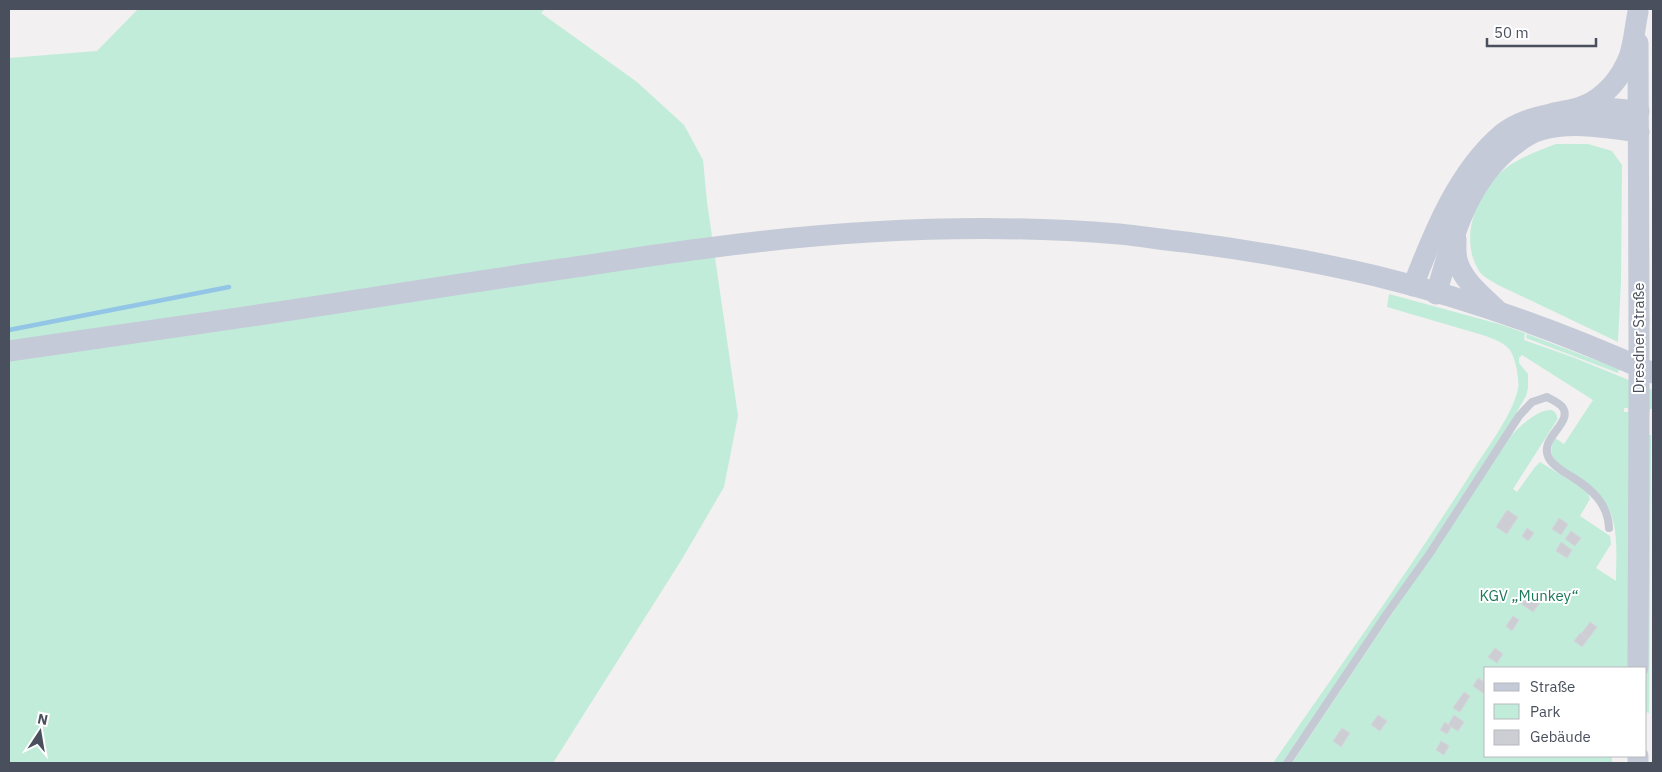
<svg xmlns="http://www.w3.org/2000/svg" width="1662" height="772" font-family="'IBM Plex Sans',sans-serif">
  <style>
    .green { fill: #c1ecda }
    .lines { fill: none; stroke-linecap: round; stroke-linejoin: round }
    .stream { stroke: #92c5e6; stroke-width: 4.5 }
    .building { fill: #cdced4; stroke: #d4d5db }
    .lane { stroke: #c4c9d3; stroke-width: 8 }
    .secondary { stroke: #c4cad7; stroke-width: 21 }
    .secondary-bridge { stroke: #c4cad7; stroke-width: 21 }
    .labels { text-anchor: middle; stroke-width: 4; stroke-linejoin: round; paint-order: stroke }
    .street-label { font-size: 15px; fill: #494f5c; stroke: #fff }
    .park-label { font-size: 15px; fill: #1e795b; stroke: #fff }
  </style>
  <rect width="100%" height="100%" fill="#f2f0f0"/>
  <g class="green">
    <path d="M138,9H545L541,13L637,82L684,125L703,160L707,202L738,416L724,487L682,559L553,763H9V58L97,51Z"/>
    <path d="M1556,144H1588L1612,151L1622,165L1621,282L1618,342L1498,285C1492,281 1483,277 1479,271C1460,240 1474,200 1498,175C1514,159 1536,152 1556,144Z"/>
    <path d="M1389,294L1499,324L1525,333L1524,340L1575,358L1653,390V409L1624,408V412H1629L1630,668H1486V756H1612V763H1292L1510,437C1519,427 1537,409 1552,410C1556,413 1558,415 1557,420L1513,489L1517,492L1535,467L1540,462L1587,491L1590,499L1580,516L1610,536L1611,544L1596,568L1616,581C1616,558 1619,531 1609,509C1596,498 1559,470 1553,457C1550,450 1551,445 1555,438L1564,444L1593,400L1522,355L1519,358V363L1528,374V388L1526,396L1512,420L1426,552L1282,763H1273C1338,669 1406,575 1468,478C1483,453 1512,417 1518,389C1520,380 1515,355 1509,349C1503,342 1493,339 1486,336L1387,307Z"/>
    <path d="M1527,334L1619,369L1618,373L1526,338Z"/>
    <path d="M1647,435H1651V447L1649,713L1646,712Z"/>
  </g>
  <g class="lines">
    <path class="stream" d="M9,330L229,287"/>
  </g>
  <g class="building">
    <path d="M1507,510L1518,517L1507,534L1496,527Z"/>
    <path d="M1559,518L1568,524L1561,535L1552,529Z"/>
    <path d="M1527,528L1534,533L1528,541L1522,536Z"/>
    <path d="M1571,531L1581,538L1575,546L1565,539Z"/>
    <path d="M1561,542L1572,550L1567,558L1556,551Z"/>
    <path d="M1528,591L1542,600L1533,612L1520,603Z"/>
    <path d="M1513,616L1519,620L1512,631L1506,626Z"/>
    <path d="M1590,622L1597,627L1588,639L1581,634Z"/>
    <path d="M1580,633L1588,639L1582,647L1574,641Z"/>
    <path d="M1495,648L1503,654L1497,663L1488,657Z"/>
    <path d="M1478,678L1486,683V689L1483,693L1473,686Z"/>
    <path d="M1464,692L1470,696L1460,712L1453,708Z"/>
    <path d="M1378,715L1387,721L1380,731L1371,725Z"/>
    <path d="M1454,715L1464,722L1458,731L1448,725Z"/>
    <path d="M1445,722L1451,727L1447,734L1440,730Z"/>
    <path d="M1342,728L1350,733L1341,747L1333,741Z"/>
    <path d="M1441,741L1449,746L1444,755L1436,750Z"/>
  </g>
  <g class="lines">
    <path class="lane" d="M1287,763L1388,612L1430,553L1519,416L1532,402L1547,397C1552,400 1560,403 1563,408C1573,424 1536,439 1550,460C1556,468 1564,472 1572,477C1592,489 1608,504 1609,528"/>
    <g class="secondary">
      <path d="M1638,43L1639,320"/>
      <path d="M1583,106L1639,111"/>
      <path d="M1456,239C1456,247 1455,255 1458,263C1464,282 1484,297 1498,311"/>
      <path d="M1413,286C1433,234 1458,171 1502,134C1517,122 1533,118 1551,114C1561,111 1574,110 1584,106C1605,97 1621,78 1629,57C1634,43 1635,26 1638,12"/>
      <path d="M1436,294C1453,238 1466,182 1514,145C1522,139 1531,132 1541,130C1572,121 1608,128 1639,132"/>
      <path d="M9,351C92,339 175,327 258,315C367,299 474,281 583,266C624,260 666,253 708,248C841,230 985,223 1119,234C1141,236 1163,240 1185,242C1249,250 1313,261 1376,276C1471,299 1564,333 1653,373"/>
      <path d="M1638,668L1639,410"/>
      <path d="M1638,763V756"/>
    </g>
    <path class="secondary-bridge" d="M1639,320V410"/>
  </g>
  <g class="labels">
    <g class="street-label">
      <text transform="translate(1639 338) rotate(-90)" y="5">Dresdner Straße</text>
    </g>
    <g class="park-label">
      <text x="1529" y="601">KGV „Munkey“</text>
    </g>
  </g>
  <rect width="1662" height="772" fill="none" stroke="#494f5c" stroke-width="20"/>
  <rect x="1484" y="667" width="162" height="90" fill="#ffffff" stroke="#b6b9be"/>
  <rect x="1494" y="683" width="25" height="8" fill="#c4cad7" stroke="#b6b9be"/>
  <text x="1530" y="692" font-size="15" fill="#494f5c">Straße</text>
  <rect x="1494" y="704" width="25" height="15" fill="#c1ecda" stroke="#b6b9be"/>
  <text x="1530" y="717" font-size="15" fill="#494f5c">Park</text>
  <rect x="1494" y="730" width="25" height="15" fill="#cdced4" stroke="#b6b9be"/>
  <text x="1530" y="742" font-size="15" fill="#494f5c">Gebäude</text>
  <g transform="translate(40 732) rotate(12)" stroke="#ffffff" stroke-width="4" paint-order="stroke">
  <path d="M0-4L9 19L0 12L-9 19Z" fill="#494f5c"/>
  <text y="-8" font-size="14" font-weight="bold" text-anchor="middle" fill="#494f5c">N</text>
  </g>
  <path d="M1487 38v8h109v-8" fill="none" stroke="#494f5c" stroke-width="2.5"/>
  <text x="1494" y="38" font-size="15" fill="#494f5c" stroke="#ffffff" stroke-width="4" paint-order="stroke">50 m</text>
</svg>
